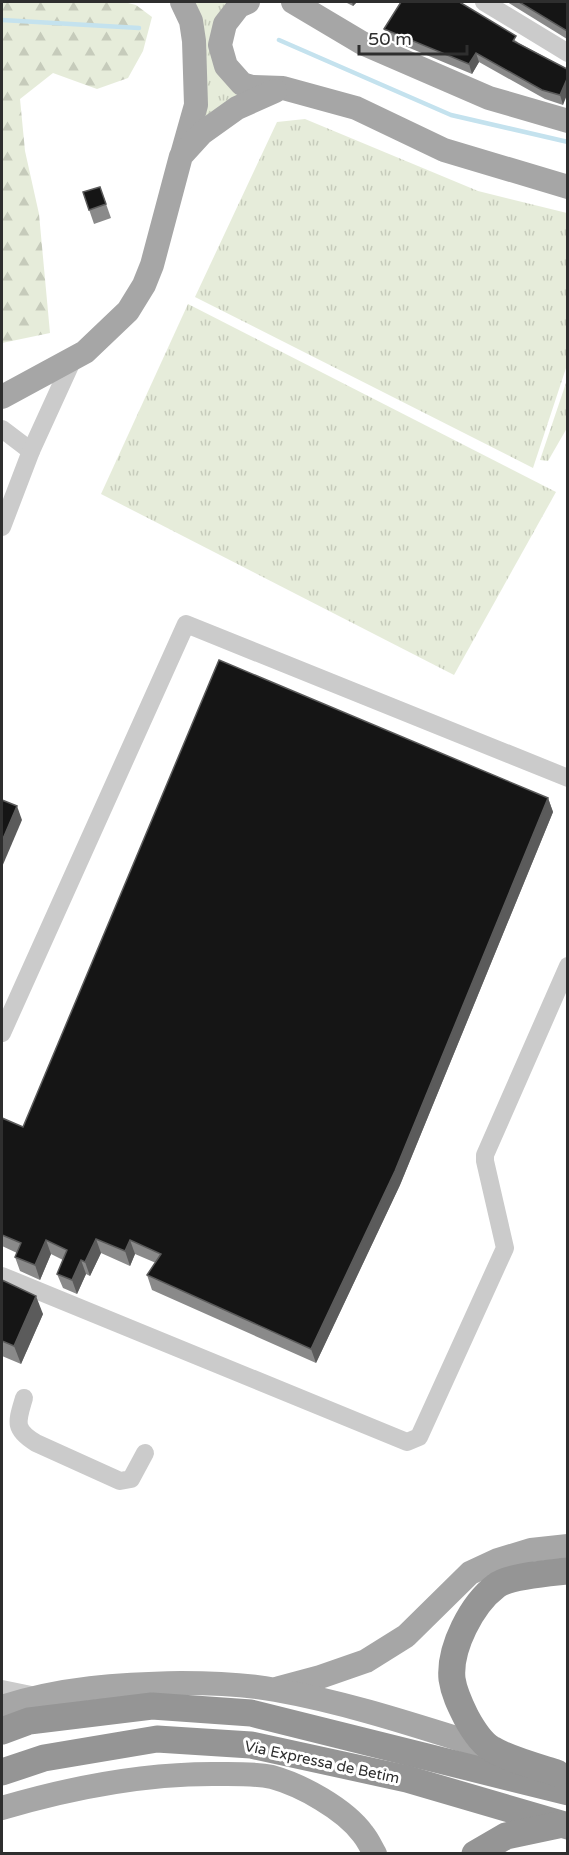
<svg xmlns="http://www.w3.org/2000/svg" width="569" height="1855" font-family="'Varela Round',sans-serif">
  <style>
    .grass { fill: url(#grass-tufts) }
    .forest { fill: url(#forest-firs) }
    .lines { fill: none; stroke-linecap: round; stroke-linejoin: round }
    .stream { stroke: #c4e2ee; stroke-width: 4.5 }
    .minor { stroke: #cbcbcb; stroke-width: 18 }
    .major { stroke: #a6a6a6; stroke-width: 24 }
    .highway { stroke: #959595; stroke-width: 27 }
    .wall { fill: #8a8a8a }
    .shaded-wall { fill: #5b5b5b }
    .building { fill: #151515; stroke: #5b5b5b; stroke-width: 1.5 }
    .labels { text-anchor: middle; stroke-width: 6; stroke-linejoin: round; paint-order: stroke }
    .street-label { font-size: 15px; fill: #2e2e2e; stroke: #fff }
  </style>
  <defs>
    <pattern id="grass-tufts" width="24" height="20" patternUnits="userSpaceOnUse" patternTransform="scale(1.5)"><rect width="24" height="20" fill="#e6ecda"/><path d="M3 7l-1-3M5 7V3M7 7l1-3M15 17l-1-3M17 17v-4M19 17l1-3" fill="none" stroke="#c6cbbb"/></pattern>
    <pattern id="forest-firs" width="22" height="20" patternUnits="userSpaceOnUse" patternTransform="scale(1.5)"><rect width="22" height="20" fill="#e6ecda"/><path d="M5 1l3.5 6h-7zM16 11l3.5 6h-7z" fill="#c6cbbb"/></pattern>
  </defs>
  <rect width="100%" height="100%" fill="#fff"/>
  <g class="grass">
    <path d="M191,2H237L220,17L243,91L194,133Z"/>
    <path d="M305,119L478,191L567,213V365L533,468L195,297L277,122Z"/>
    <path d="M188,304L556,492L454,675L101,494Z"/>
    <path d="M567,380V428L548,461L540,460Z"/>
  </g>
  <path class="forest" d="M2,2H124L136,5L152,17L143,51L128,78L97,89L53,73L20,99L25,151L39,214L50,333L2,343Z"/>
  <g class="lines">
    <g class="stream">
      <path d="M2,20L139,28"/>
      <path d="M279,40L451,115L568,142"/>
    </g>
    <g class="minor">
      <path d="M484,2L568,53"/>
      <path d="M2,429L31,451"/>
      <path d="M2,527L31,451L73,359"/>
      <path d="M2,1033L186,624L568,778"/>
      <path d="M2,1276L407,1442L419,1437L505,1248L485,1161V1155L568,966"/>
      <path d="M24,1398C17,1422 13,1429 36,1443L120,1481L131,1479L145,1453"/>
      <path d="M2,1689L36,1696"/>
    </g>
    <g class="major">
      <path d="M182,2L191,21L194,41L196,105L183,151"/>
      <path d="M248,2L239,6L225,24L220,45L226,66L242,84L252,87L283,88L356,108L444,150L568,187"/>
      <path d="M293,2L362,43L489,98L568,121"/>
      <path d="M2,397L85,352L128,311L144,285L152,265L181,156L202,133L237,108L275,91"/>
      <path d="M279,1688L320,1677L366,1661L406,1636L470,1573L498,1560L531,1550L568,1546"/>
      <path d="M2,1707C61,1688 119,1684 181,1683C213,1683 245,1684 276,1690C349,1703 420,1727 491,1749"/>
      <path d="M2,1808C70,1788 141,1774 212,1774C232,1774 253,1773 272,1777C301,1785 345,1809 363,1834C368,1840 371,1847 375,1854"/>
    </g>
    <g class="highway">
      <path d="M2,1731L29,1721L152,1706L251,1713L568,1792"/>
      <path d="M2,1772L44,1758L157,1739L251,1745L407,1779L568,1826"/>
      <path d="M557,1773C538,1767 508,1759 492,1749C481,1743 472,1728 466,1717C460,1705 454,1693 452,1679C449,1648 472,1604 496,1586C508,1576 551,1573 568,1571"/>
      <path d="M475,1854L506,1836L558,1825"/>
    </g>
  </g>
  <g class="wall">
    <path d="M345,2H357L353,6Z"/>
    <path d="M507,2H567V39Z"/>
    <path d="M464,6L519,43L567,69L563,105L545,99L479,62L472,74L388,39L384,29Z"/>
    <path d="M100,187L111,218L94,224L83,192Z"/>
    <path d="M548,798L553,812L400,1185L316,1363L152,1290L147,1275L156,1263L135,1254L130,1266L101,1253L90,1276L86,1274L77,1294L63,1288L57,1274L63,1260L51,1254L40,1280L20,1271L15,1257L17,1253L2,1246V1118L23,1127Z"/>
    <path d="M2,1280L43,1314L21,1364L2,1356Z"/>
  </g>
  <g class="shaded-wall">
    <path d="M352,2H357L353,6Z"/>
    <path d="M476,53L479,62L472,74L469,64Z"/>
    <path d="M567,79V95L563,105L560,95Z"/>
    <path d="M548,798L553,812L400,1185L316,1363L311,1349Z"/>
    <path d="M17,806L22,820L2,867V841Z"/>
    <path d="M96,1239L101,1253L90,1276L85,1262Z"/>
    <path d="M46,1240L51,1254L40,1280L35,1265Z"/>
    <path d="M130,1240L135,1254L130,1266L125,1251Z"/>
    <path d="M81,1260L86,1274L77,1294L72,1280Z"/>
    <path d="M36,1296L43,1314L21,1364L14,1346Z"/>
  </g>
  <g class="building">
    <path d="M401,2H462L461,3L516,36L513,41L567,69V79L560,95L542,90L476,53L469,64L384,29Z"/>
    <path d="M519,2H567V31Z"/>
    <path d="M100,187L106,204L89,210L83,192Z"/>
    <path d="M219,660L548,798L395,1171L311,1349L147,1275L161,1254L130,1240L125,1251L96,1239L85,1262L81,1260L72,1280L57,1274L67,1250L46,1240L35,1265L15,1257L21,1243L2,1235V1118L23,1127Z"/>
    <path d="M2,800L17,806L2,841Z"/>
    <path d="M2,1280L36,1296L14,1346L2,1341Z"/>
  </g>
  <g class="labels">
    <g class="street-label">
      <text transform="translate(322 1762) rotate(12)" y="5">Via Expressa de Betim</text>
    </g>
  </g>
  <rect width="569" height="1855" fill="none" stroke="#2e2e2e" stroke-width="6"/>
  <path d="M359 45v9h108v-9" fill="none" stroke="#2e2e2e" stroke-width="3"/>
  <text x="368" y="45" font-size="18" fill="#2e2e2e" stroke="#ffffff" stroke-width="4.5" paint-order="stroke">50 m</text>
</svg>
